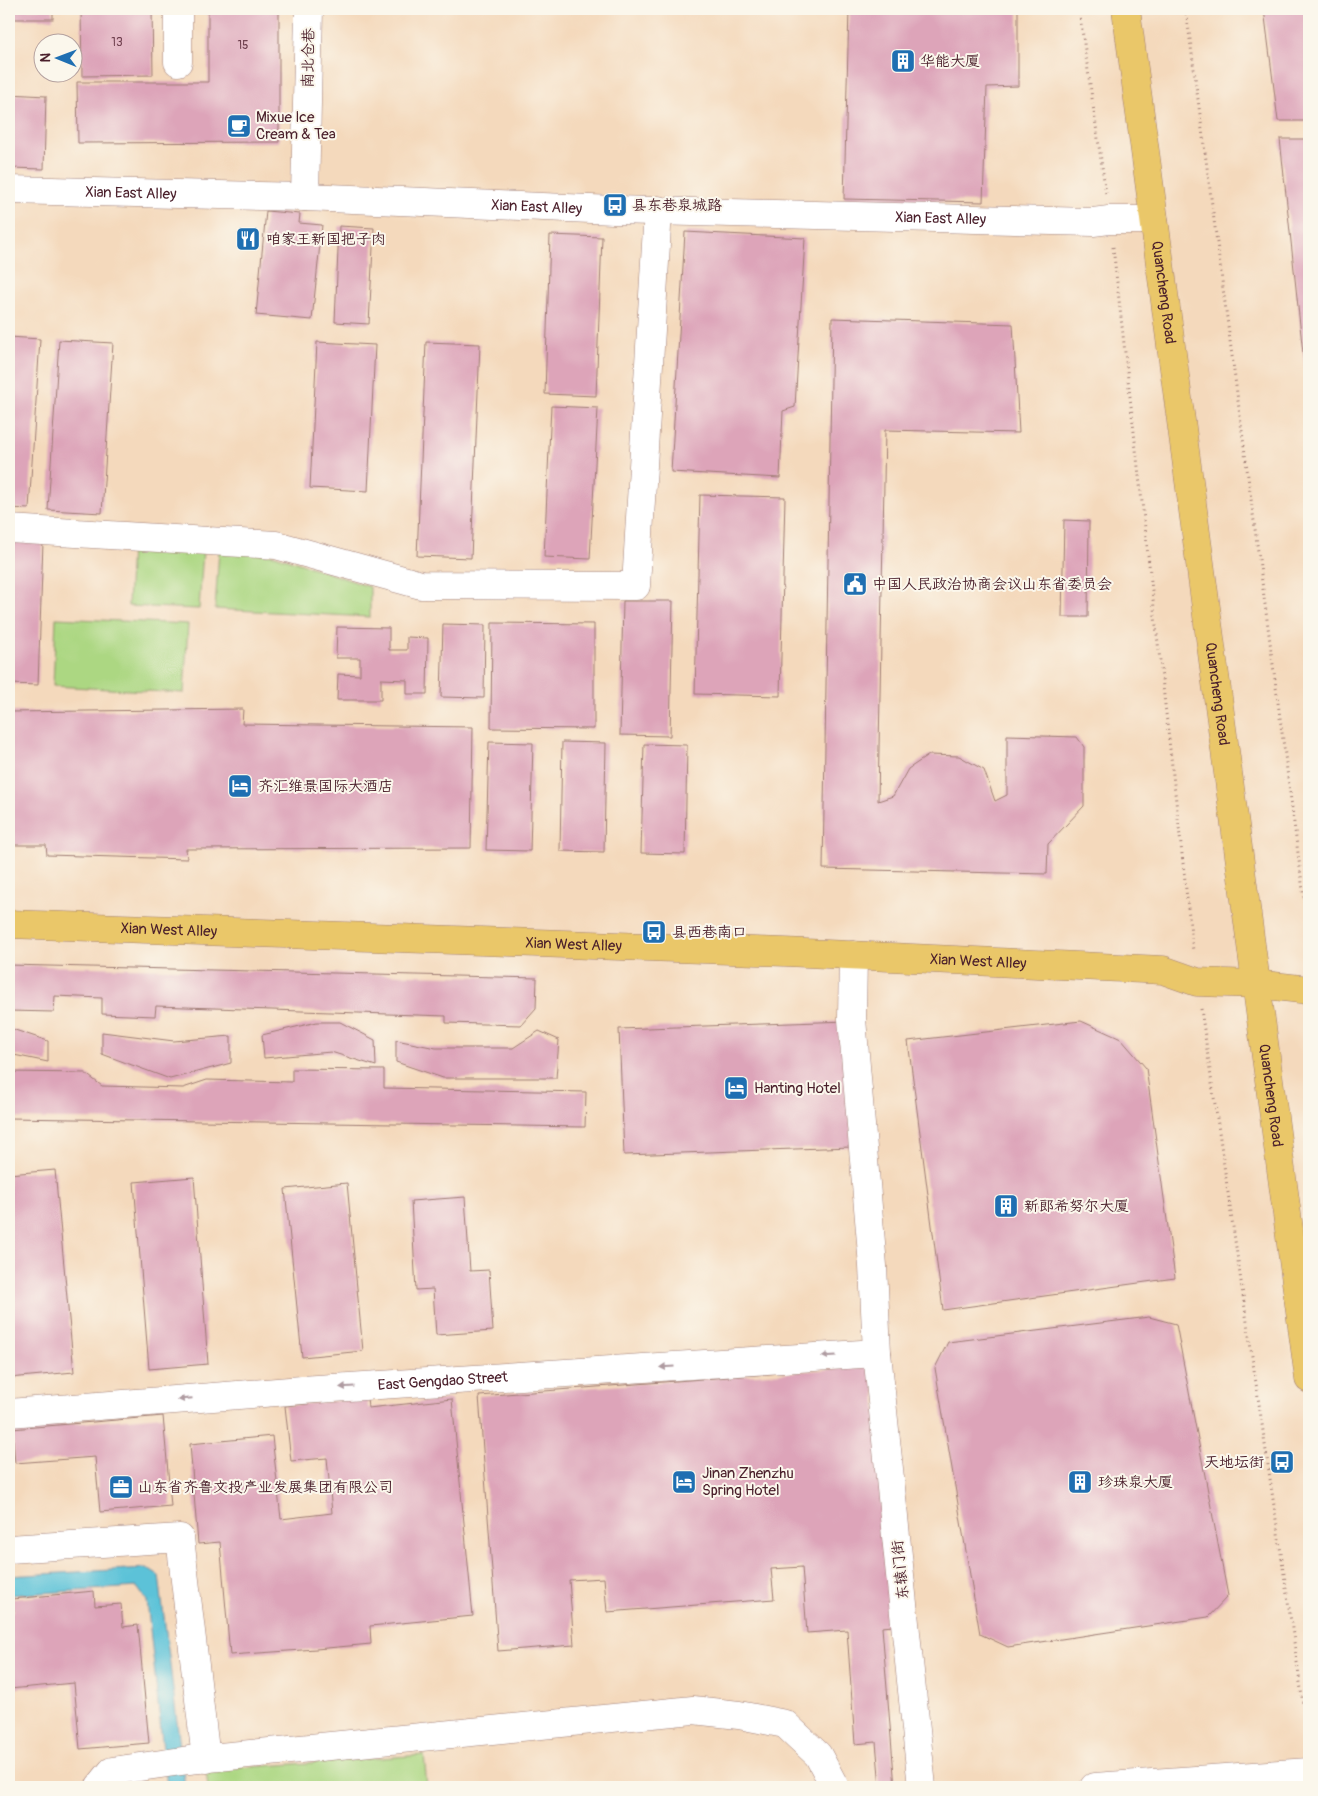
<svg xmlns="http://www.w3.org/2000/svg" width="1318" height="1796" font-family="Pangolin,'LXGW WenKai TC',sans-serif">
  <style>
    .green { fill: #acd782; stroke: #7b7b56 }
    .water { fill: #5bc2d8; stroke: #527082 }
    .building { fill: #dda4b9 }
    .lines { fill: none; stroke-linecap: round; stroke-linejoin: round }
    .minor-casing { stroke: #9f7c74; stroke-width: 29 }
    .major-casing { stroke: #9f7c74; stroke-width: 29 }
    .path { stroke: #9f7c74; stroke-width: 3; stroke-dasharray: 1 4; stroke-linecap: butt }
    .minor { stroke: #fff; stroke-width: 28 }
    .major { stroke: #eac769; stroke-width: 28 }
    .oneway { fill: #ae9aa0 }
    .labels { text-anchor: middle; stroke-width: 4; stroke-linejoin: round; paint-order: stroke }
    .number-label { font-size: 12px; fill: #6f404e }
    .street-label { font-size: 15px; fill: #4a1f2b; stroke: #fbf7ec }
    .poi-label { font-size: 15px; fill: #4a1f2b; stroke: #fbf7ec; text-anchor: start }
  </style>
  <rect width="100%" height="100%" fill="#fbf7ec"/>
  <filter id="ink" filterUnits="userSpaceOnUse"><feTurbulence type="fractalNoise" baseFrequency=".02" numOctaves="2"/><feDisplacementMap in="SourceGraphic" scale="10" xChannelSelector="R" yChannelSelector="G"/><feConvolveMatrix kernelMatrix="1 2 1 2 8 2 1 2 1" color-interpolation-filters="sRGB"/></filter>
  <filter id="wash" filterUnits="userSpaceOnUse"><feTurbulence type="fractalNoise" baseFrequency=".0096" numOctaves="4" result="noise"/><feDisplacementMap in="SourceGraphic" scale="20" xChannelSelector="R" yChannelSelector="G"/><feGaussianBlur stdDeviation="1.12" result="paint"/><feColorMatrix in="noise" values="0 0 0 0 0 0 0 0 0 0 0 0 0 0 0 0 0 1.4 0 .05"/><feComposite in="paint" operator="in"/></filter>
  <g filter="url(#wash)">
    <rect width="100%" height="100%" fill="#f4d9bc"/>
    <g class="green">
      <path d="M131,546L203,550L199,609L128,606Z"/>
      <path d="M219,550L275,555L370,587V617L215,609Z"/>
      <path d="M56,618L188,624L184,693L53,686Z"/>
      <path d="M424,1755L427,1787H208L206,1770Z"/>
    </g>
    <path class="water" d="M146,1568L159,1576L185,1787H167L147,1601L137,1587L9,1595V1576Z"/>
    <g id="blocks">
      <g class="building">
        <rect x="9" y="9" width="44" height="10"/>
        <path d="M81,9H152L153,75L82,76Z"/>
        <path d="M208,9H279V142L78,143L77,82H208Z"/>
        <path d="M849,9H1018V86L987,87L983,202L844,199Z"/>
        <path d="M1264,9H1309V121H1278Z"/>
        <path d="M9,94L46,96L44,169L9,168Z"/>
        <path d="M1280,139H1309V400H1308Z"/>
        <path d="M266,211L300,214L299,223L322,225L312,320L256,315Z"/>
        <path d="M339,226L374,228L369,324L335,322Z"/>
        <path d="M685,232L805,238L795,407L783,411L780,478L671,472Z"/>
        <path d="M550,235L602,237L596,396L545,394Z"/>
        <path d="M832,318L1013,324L1019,433L885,430L878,801L893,796L908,769L929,755L959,756L984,770L995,801L1007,795V735L1077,737L1084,747V806L1048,844L1047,874L823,869Z"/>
        <path d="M9,337L40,339L29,509L9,508Z"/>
        <path d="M59,340L113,343L102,513L48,510Z"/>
        <path d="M317,342L375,345L368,491L310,488Z"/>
        <path d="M426,342L480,344L471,558L417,556Z"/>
        <path d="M551,406L598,408L590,559L544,557Z"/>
        <path d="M700,495L785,497L780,696L695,694Z"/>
        <path d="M1064,520L1089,521L1088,617H1062Z"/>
        <path d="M9,541L43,542L38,685L9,684Z"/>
        <path d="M623,601H673L670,736L620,735Z"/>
        <path d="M492,623L594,624V729L491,728Z"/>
        <path d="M443,624L485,625L484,698L441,697Z"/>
        <path d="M337,627L389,628V650H407V637L428,638L427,694H407V680L381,679V700H337L338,674L360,675V658H336Z"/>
        <path d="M243,709L242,724L473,727L471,848L186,849L187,859L47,855L46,845H9V712Z"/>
        <path d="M489,742L533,743L530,851L486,850Z"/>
        <path d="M562,742L606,743L604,852L560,851Z"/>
        <path d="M644,744L687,745L685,854L641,853Z"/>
        <path d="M9,965L537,978L536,1008L521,1025L446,1023V1016L156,1006L155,1016L102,1014V998L55,996L54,1012L9,1011Z"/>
        <path d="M848,1021L852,1147L624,1155L619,1029Z"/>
        <path d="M1081,1021L1121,1039L1146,1068L1175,1278L943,1310L908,1041Z"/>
        <path d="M317,1022H340L375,1040L376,1066L331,1052L264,1058L262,1035Z"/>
        <path d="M9,1028L48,1041V1062L9,1054Z"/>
        <path d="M539,1031L559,1040L556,1078H443L396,1062V1040L436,1048H513Z"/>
        <path d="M102,1032L174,1041L231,1036V1063L170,1079L102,1054Z"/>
        <path d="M292,1069L384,1070V1088L586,1092L585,1127L9,1118V1072L85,1073L102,1086L183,1088L207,1080L292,1082Z"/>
        <path d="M55,1170L74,1372L9,1378V1174Z"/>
        <path d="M194,1177L208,1364L149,1369L134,1182Z"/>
        <path d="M347,1183L363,1351L302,1357L285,1189Z"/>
        <path d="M465,1197L470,1271L489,1270L493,1331L436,1335L433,1289L416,1290L411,1201Z"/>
        <path d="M1149,1317L1176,1324L1228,1596L1208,1617L1008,1647L980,1634L935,1368L948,1342Z"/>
        <path d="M873,1366L893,1626L882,1627L895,1787H880L876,1742L855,1744L847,1630L807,1633L802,1567L771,1569L774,1599L607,1612L604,1578L569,1580L574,1645L498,1651L479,1396Z"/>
        <path d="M367,1398L368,1408L452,1399L473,1616L370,1626L371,1644L316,1649L230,1655L220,1542L198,1544L190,1444L272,1436L281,1519L332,1513L327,1458L291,1461L285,1406Z"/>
        <path d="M163,1416L171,1506L100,1512L95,1457L15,1463L12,1429Z"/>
        <path d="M94,1591L95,1606L121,1604L123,1627L138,1625L149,1743L80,1749L74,1683L9,1689V1612L14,1611L12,1599Z"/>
      </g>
    </g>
  </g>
  <g filter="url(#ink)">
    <use href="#blocks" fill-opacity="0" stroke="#9f7c74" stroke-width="1"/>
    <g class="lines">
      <defs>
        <g id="minor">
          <path d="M178,62V9"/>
          <path id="s1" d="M9,190L305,197L614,210L1093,222L1109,220H1154"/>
          <path d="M305,197L309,9"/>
          <path d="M9,529L276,545L421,585L636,586L658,210"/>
          <path d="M853,955L852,1019L873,1266L877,1353L922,1787"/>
          <path id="s2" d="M9,1413L302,1390L877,1353"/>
          <path d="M9,1549L180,1538L206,1759"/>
          <path d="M99,1787L112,1771L189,1760L693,1710L739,1715L785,1724L818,1755L835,1787"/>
          <path d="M1094,1787L1309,1772"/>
        </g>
        <g id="major">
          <path id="s3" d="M1126,9L1309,1379"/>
          <path id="s4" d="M9,924L785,952L1163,970L1197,982L1256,984L1309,990"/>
        </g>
      </defs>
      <use href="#minor" class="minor-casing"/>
      <use href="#major" class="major-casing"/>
      <g class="path">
        <path d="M1079,9L1106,194"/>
        <path d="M1186,9L1309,936"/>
        <path d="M1113,247L1193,951"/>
        <path d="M1201,1009L1309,1744"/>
      </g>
      <use href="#minor" class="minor"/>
      <use href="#major" class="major"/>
    </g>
    <defs><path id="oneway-solid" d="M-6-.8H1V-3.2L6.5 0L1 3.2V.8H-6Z" transform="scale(1.25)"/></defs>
    <g class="oneway">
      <use href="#oneway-solid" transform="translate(829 1356) rotate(176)"/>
      <use href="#oneway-solid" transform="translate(667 1367) rotate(176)"/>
      <use href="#oneway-solid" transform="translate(347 1387) rotate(176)"/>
      <use href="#oneway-solid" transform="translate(185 1399) rotate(175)"/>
    </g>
  </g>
  <defs>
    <symbol id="building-square" viewBox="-11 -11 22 22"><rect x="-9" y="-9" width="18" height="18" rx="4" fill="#1f6fb2" stroke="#fbf7ec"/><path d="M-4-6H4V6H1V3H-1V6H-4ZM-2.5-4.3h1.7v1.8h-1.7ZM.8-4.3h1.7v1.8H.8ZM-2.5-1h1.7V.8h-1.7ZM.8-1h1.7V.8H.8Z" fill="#fff"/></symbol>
    <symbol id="cafe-square" viewBox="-11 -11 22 22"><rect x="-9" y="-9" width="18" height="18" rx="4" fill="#1f6fb2" stroke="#fbf7ec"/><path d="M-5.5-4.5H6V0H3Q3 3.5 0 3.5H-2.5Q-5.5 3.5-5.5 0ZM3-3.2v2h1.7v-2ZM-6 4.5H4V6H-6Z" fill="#fff"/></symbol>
    <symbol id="bus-square" viewBox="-11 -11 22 22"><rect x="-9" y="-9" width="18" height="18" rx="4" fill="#1f6fb2" stroke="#fbf7ec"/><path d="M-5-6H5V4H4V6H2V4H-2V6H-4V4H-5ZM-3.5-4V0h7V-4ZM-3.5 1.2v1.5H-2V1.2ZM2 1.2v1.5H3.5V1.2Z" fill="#fff"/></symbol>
    <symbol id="restaurant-square" viewBox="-11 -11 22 22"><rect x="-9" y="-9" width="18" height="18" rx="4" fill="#1f6fb2" stroke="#fbf7ec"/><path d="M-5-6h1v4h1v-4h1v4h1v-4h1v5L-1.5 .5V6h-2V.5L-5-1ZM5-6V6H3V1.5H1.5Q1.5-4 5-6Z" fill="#fff"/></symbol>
    <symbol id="civic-square" viewBox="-11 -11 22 22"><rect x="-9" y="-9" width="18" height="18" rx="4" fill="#1f6fb2" stroke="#fbf7ec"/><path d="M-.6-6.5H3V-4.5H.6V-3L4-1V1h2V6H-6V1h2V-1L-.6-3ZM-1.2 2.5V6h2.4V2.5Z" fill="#fff"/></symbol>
    <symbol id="hotel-square" viewBox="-11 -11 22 22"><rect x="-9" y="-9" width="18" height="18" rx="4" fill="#1f6fb2" stroke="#fbf7ec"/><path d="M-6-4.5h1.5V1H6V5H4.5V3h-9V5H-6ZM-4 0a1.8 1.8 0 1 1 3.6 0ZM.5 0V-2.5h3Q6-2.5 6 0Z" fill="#fff"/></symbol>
    <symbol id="office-square" viewBox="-11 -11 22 22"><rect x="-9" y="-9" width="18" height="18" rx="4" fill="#1f6fb2" stroke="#fbf7ec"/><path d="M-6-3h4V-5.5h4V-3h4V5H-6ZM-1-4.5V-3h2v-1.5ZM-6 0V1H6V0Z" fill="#fff"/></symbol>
  </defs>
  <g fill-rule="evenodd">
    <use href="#building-square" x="889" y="47" width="28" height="28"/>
    <use href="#cafe-square" x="225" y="112" width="28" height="28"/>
    <use href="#bus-square" x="601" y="191" width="28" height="28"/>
    <use href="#restaurant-square" x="234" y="225" width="28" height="28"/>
    <use href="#civic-square" x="841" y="570" width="28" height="28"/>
    <use href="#hotel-square" x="226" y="772" width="28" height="28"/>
    <use href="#bus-square" x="640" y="918" width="28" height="28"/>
    <use href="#hotel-square" x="722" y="1074" width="28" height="28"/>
    <use href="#building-square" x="992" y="1192" width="28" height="28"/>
    <use href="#bus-square" x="1268" y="1448" width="28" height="28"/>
    <use href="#hotel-square" x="670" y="1468" width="28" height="28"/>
    <use href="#building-square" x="1066" y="1468" width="28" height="28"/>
    <use href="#office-square" x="107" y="1473" width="28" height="28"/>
  </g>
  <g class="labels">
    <g class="number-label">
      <text x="117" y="46">13</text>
      <text x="243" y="49">15</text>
    </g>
    <g class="street-label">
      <text transform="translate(308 58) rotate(-89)" y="5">南北仓巷</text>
      <text dy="5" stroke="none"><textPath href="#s1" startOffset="122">Xian East Alley</textPath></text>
      <text dy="5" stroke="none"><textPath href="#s1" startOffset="528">Xian East Alley</textPath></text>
      <text dy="5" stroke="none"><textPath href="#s1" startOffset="932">Xian East Alley</textPath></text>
      <text dy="5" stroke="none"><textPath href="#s3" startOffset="286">Quancheng Road</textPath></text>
      <text dy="5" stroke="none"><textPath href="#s3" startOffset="691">Quancheng Road</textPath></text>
      <text dy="5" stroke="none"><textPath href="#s4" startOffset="160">Xian West Alley</textPath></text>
      <text dy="5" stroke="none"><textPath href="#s4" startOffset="565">Xian West Alley</textPath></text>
      <text dy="5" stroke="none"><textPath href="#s4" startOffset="970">Xian West Alley</textPath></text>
      <text dy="5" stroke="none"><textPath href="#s3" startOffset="1096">Quancheng Road</textPath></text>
      <text dy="5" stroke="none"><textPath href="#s2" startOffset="435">East Gengdao Street</textPath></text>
      <text transform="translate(900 1570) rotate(-96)" y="5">东辕门街</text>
    </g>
    <g class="poi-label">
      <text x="920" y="66">华能大厦</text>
      <text x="256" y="122">Mixue Ice<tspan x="256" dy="17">Cream &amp; Tea</tspan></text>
      <text x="632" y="210">县东巷泉城路</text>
      <text x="266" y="244">咱家王新国把子肉</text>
      <text x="872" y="589">中国人民政治协商会议山东省委员会</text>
      <text x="258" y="791">齐汇维景国际大酒店</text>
      <text x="672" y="937">县西巷南口</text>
      <text x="754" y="1093">Hanting Hotel</text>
      <text x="1024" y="1211">新郎希努尔大厦</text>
      <text x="1264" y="1467" text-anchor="end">天地坛街</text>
      <text x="702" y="1478">Jinan Zhenzhu<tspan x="702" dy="17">Spring Hotel</tspan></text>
      <text x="1098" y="1487">珍珠泉大厦</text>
      <text x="138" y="1492">山东省齐鲁文投产业发展集团有限公司</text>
    </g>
  </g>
  <rect width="1318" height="1796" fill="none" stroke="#fbf7ec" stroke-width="30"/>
  <g transform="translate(58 58) rotate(271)"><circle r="24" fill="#fbf7ec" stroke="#b4a19f"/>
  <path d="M0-4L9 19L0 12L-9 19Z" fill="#1f6fb2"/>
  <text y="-8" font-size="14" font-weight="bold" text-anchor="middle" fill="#4a1f2b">N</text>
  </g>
</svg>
